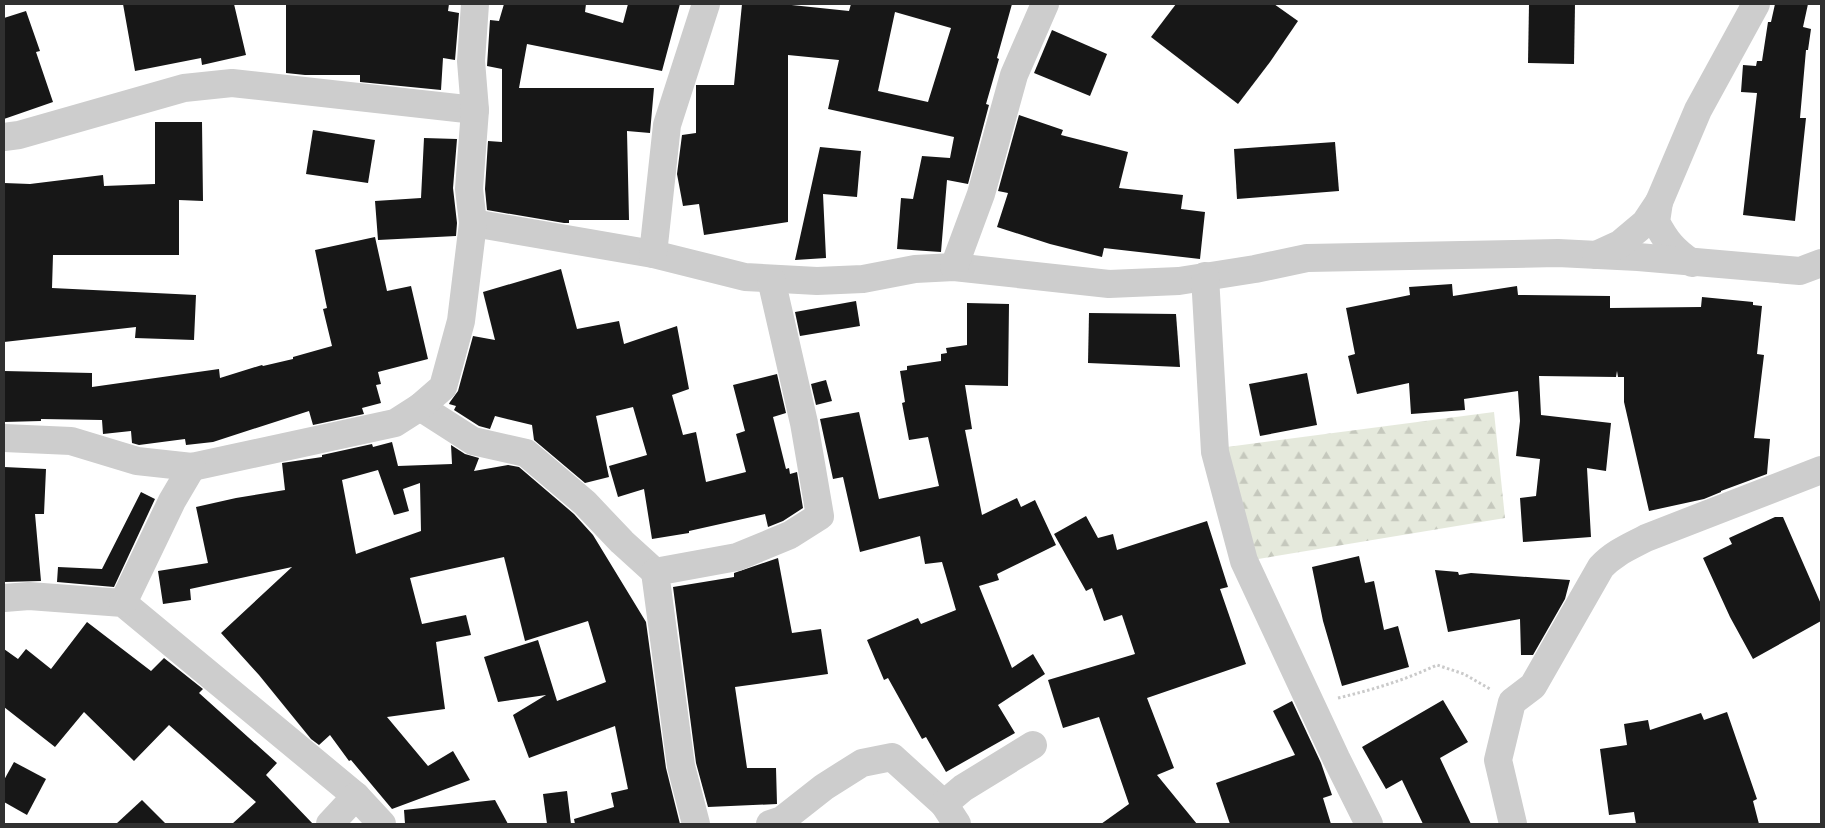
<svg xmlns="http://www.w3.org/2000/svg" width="1825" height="828" font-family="Lato,sans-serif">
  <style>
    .forest { fill: url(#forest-firs) }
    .building { fill: #171717; fill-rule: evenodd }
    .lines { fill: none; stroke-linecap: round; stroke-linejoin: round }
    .path { stroke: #cacaca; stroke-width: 3; stroke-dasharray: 2.5 2.5; stroke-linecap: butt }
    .street { stroke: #cdcdcd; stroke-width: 28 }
  </style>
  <defs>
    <pattern id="forest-firs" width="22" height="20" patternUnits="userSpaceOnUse" patternTransform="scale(1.25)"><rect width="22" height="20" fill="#e5e9dc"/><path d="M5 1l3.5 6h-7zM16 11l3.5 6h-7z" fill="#c5c8bd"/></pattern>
  </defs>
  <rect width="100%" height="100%" fill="#fff"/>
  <path class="forest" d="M1494,412L1505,518L1252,560L1227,447Z"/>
  <g class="building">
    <path d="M123,4H234L246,55L202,65L201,58L135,71Z"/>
    <path d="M286,4H449L448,11L459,13L455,60L443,58L441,90L360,82V75H305L286,73Z"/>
    <path d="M504,4H586L585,12L623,23L628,4H680L662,71L527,44L519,88H654L650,133L627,131L629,220H569V223H564L487,210L485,189L488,141L502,142V69L487,66L490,20L499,21Z"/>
    <path d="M742,4H782L849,11L851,4H1012L997,58L999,59L986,104L989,105L968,184L947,180L941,252L897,249L901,198L913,199L922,156L950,158L954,137L828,109L839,60L788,55V222L704,235L699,204L683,206L677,174L682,135L696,133V85H734ZM895,12L951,28L928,102L878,91Z"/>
    <path d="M1176,4H1274L1298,21L1270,62L1238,104L1151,37Z"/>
    <path d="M1529,4H1575L1574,64L1528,63Z"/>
    <path d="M1775,4H1808L1803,27L1811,29L1808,50H1806L1800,118H1806L1795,221L1743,215L1757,93L1741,92L1743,65L1756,66L1757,61H1762L1768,22H1771Z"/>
    <path d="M26,11L40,51L36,52L53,102L4,119V18Z"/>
    <path d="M1052,30L1107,54L1090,96L1034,73Z"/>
    <path d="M1019,115L1063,130L1061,135L1128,152L1119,188L1183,195L1181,209L1205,212L1200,259L1104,248L1102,257L1050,244L997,227L1008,193L998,191Z"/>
    <path d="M155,122H202L203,201L179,200V255H53L52,288L196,295L194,340L135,338L136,327L4,342V183L30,184L103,175L104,186L155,184Z"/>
    <path d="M313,130L375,140L368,183L306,174Z"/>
    <path d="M424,138L457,139L453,188L457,223L456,236L378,240L375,201L421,198Z"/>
    <path d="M1335,142L1339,191L1237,199L1234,149Z"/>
    <path d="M820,147L861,151L857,197L823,194L826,258L795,260Z"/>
    <path d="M375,237L387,291L411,286L428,359L378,372L381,384L376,385L381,403L362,408L364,414L313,425L309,411L213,442L186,445L185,439L139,445L132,443L131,431L103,434L102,420L41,419V421L4,422V371L92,373V387L219,369L220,378L262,365L263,366L293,359V357L332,346L323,309L327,308L315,250Z"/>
    <path d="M561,269L577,329L619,321L624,344L677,326L689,389L672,395L683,435L696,432L706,482L746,472L736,434L745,431L733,385L777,374L786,413L773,417L786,469L789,468L790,474L797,472L803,508L783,521L768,527L765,514L689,531V533L652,539L644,489L618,497L609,466L647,455L633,407L596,416L609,477L585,483L534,440L532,425L495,416L490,429L479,426L454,410L456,406L449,404L450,402L458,391L473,336L495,340L483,292Z"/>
    <path d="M1452,284L1453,296L1517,286L1518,295L1610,296V308L1701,307L1702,297L1753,302V305L1762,306L1757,354L1764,355L1754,438L1770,439L1767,474L1721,491V492L1704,499L1649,511L1624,402V377H1618L1617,371L1616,377L1539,376L1541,415L1611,423L1606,471L1587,468L1591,537L1523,542L1520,498L1536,496L1540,459L1516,456L1520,421L1518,391L1464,399L1465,410L1411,414L1409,383L1357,394L1348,356L1355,354L1346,308L1410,295L1409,287Z"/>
    <path d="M856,301L860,326L800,336L795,312Z"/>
    <path d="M967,303L1009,304L1008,386L965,385L972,429L965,430L982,515L1017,498L1021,507L1035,500L1056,545L997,574L999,580L979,586L1012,668L1033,654L1045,674L998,705L1015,733L946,772L926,737L922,739L888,678L884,680L867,640L918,618L921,624L956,610L942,562L925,564L920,536L860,552L843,477L833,479L820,419L859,412L879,499L939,486L928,437L909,440L902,403L905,402L900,371L907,370V366L941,361V354L947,353L946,348L967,345Z"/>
    <path d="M1089,313L1176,314L1180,367L1088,363Z"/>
    <path d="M1307,373L1317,425L1260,436L1249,384Z"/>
    <path d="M826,380L832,401L816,405L811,384Z"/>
    <path d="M392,442L398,466L452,464L451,445L465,454L479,458L474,471L508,465L519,467L574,514L593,535L646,622L666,768L680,824H575L574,819L614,807L611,793L628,789L615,726L529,758L513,715L546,695L498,702L484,657L538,640L557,701L606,682L588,621L525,641L504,557L410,578L422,624L466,615L471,635L436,642L445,709L387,717L428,766L453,751L470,780L392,809L351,760L349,761L330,735L319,745L311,739L259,675L221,633L292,567L190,589L191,600L163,604L158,571L208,563L196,507L236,498L285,490L282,463L322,457V455L372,444L373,447ZM378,470L394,515L409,511L403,489L420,483L421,531L356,554L342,480Z"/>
    <path d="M4,467L46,469L44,514H35L41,581L4,582Z"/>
    <path d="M141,492L155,499L114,587L57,582L58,567L102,569Z"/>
    <path d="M1086,516L1098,538L1113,534L1117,550L1207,521L1228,587L1220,589L1246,664L1147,698L1174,768L1157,775L1197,824H1101L1129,804L1099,717L1063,728L1048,680L1135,654L1122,615L1104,621L1092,588L1086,591L1054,534Z"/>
    <path d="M1775,517H1783L1821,604V621L1753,659L1730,617L1703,558L1732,544L1729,538Z"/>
    <path d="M1359,556L1365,583L1374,581L1384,630L1398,626L1409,667L1342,686L1323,621L1312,567Z"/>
    <path d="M778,558L792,633L821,629L828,674L735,687L747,768H776L777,804L708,807L696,763L673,587L734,577V573Z"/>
    <path d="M1435,570L1458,572L1459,575L1471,573L1570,580L1565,599L1533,655H1521L1520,619L1448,632Z"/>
    <path d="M87,622L151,671L164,658L203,689L199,693L277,763L266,775L313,824H232L256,802L169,725L134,761L84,712L55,747L4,707V649L18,659L26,649L51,669Z"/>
    <path d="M1443,700L1468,742L1440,758L1471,824H1423L1402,780L1386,789L1362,747Z"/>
    <path d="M1292,701L1321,763L1332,795L1323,798L1331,824H1230L1216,783L1295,755L1273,711Z"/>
    <path d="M1727,712L1757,799L1753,801L1759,824H1636L1634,812L1609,815L1600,749L1627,745L1624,724L1648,720L1650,730L1701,713L1704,720Z"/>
    <path d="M14,762L46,779L27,815L4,802V780Z"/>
    <path d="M567,791L571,824H547L543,794Z"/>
    <path d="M142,800L166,824H116Z"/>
    <path d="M495,800L508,824H405L404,810Z"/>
  </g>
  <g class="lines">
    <path class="path" d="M1338,698C1372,690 1405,680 1437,665L1464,674L1490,689"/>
    <g class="street">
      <path d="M4,137L19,135L184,88L232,83L475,110"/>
      <path d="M1659,202L1656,222C1666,241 1673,250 1692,263"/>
      <path d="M473,223L653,254L745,277L817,281L863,279L915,269L954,267L1109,284L1179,281L1255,269L1307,258L1558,253L1638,257L1800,271L1821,263"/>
      <path d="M653,254L667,125L706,4"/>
      <path d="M1596,255L1620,244L1645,223L1659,202L1698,110L1756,4"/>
      <path d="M954,267L981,194L1014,75L1045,4"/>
      <path d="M1205,276L1215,452L1244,561L1336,758L1369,824"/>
      <path d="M420,407L473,441L526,453L585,503L622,542L655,572"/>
      <path d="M4,438L71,441L137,461L192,467L395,423L420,407L443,387L461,321L473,223L469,189L475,110L471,61L475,4"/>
      <path d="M4,598L29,596L123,603L356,796L382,824"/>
      <path d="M123,603L172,501L192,467"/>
      <path d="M330,824L356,796"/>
      <path d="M696,824L681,766L655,572L737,557L790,535L820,516L804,423L771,279"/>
      <path d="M770,824L782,820L824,787L862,763L892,757L944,804"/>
      <path d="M957,824L944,804L963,788L1033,745"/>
      <path d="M1513,824L1498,760L1512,702L1533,686L1601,567C1614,553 1629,547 1646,538L1821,470"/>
    </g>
  </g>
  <rect width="1825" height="828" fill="none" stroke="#303030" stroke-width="10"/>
</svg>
